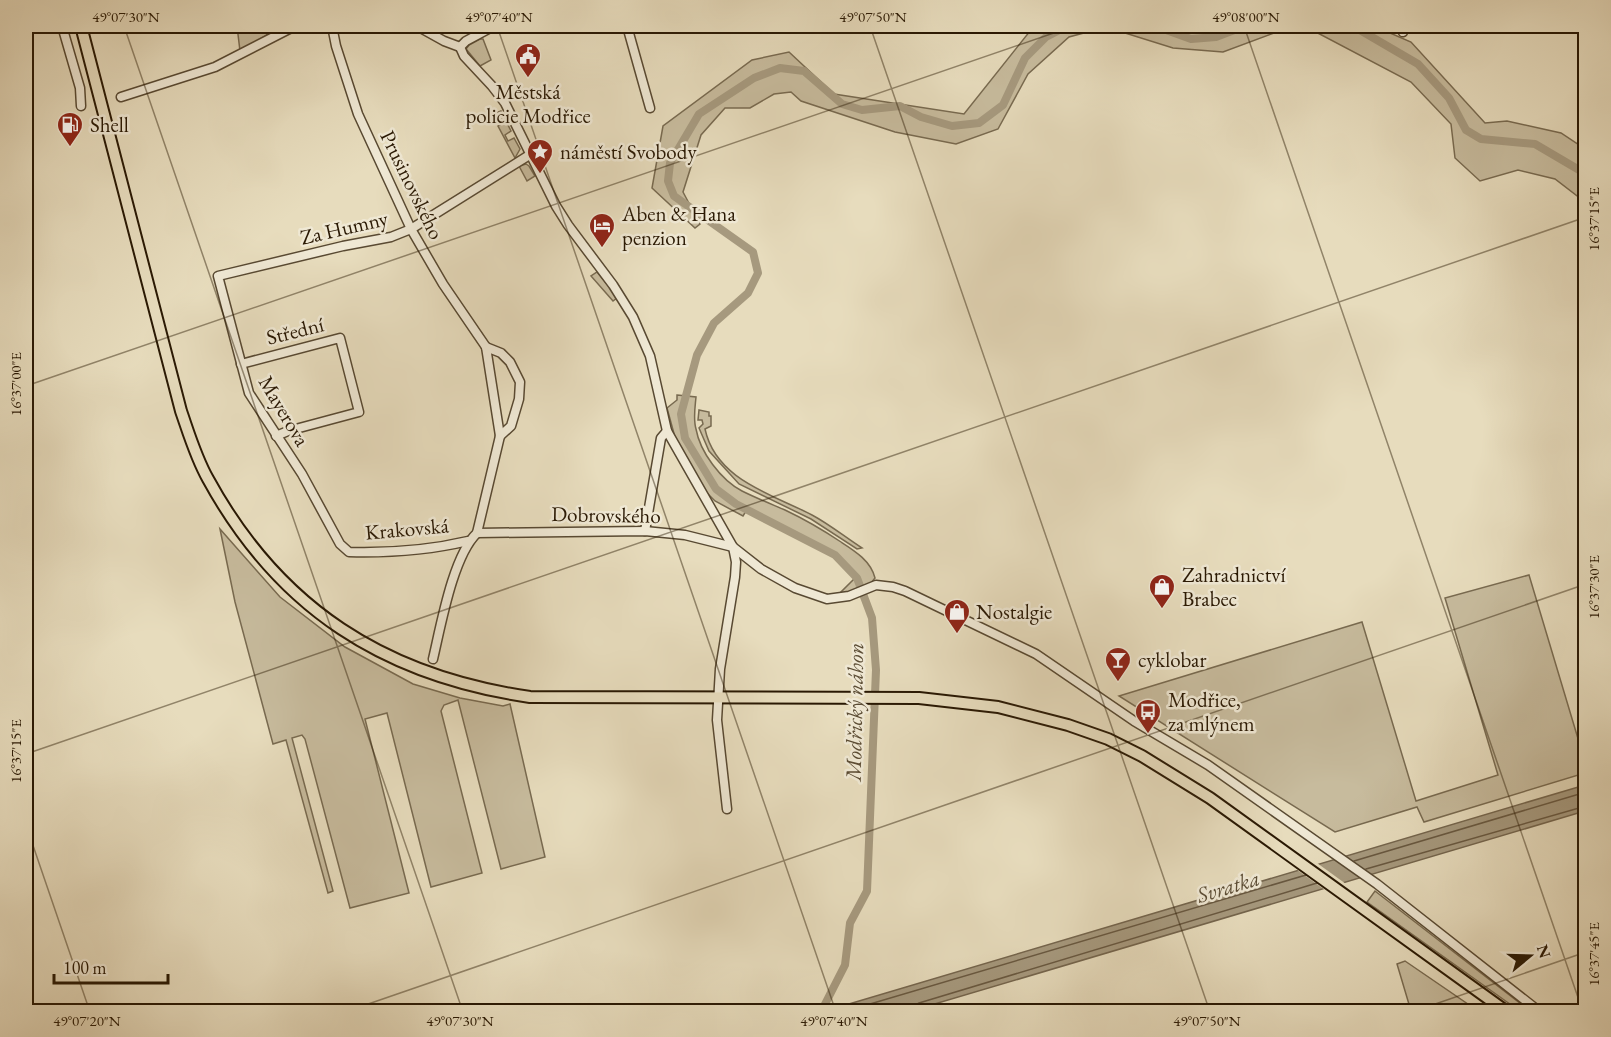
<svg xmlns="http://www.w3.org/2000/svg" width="1611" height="1037" font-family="'EB Garamond',serif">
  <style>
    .green { fill: #c7bb9d; stroke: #786a50; stroke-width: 1.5 }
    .water { fill: #a6997e; stroke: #74654d; stroke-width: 1.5 }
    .pier { fill: #e7dcbd }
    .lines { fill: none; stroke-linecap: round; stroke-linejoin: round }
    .shore { stroke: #685840; stroke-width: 1.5 }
    .canal { stroke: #a6997e; stroke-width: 8 }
    .minor-casing { stroke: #584932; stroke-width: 11 }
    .major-casing { stroke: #291803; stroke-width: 14 }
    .minor { stroke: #efe8d4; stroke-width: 8 }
    .major { stroke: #e7dcbd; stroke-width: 10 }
    .ticks { fill: none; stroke: #291803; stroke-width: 1.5; stroke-opacity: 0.45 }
    .labels { text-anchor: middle; stroke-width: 5; stroke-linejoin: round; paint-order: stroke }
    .poi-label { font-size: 21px; fill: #291803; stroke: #efe8d4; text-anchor: start }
    .street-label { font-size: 21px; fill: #291803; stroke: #efe8d4 }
    .water-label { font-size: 22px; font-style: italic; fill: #5b4c34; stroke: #efe8d4 }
    .neatline { fill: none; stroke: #291803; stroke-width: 2 }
    .ticks-label { font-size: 15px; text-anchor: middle; fill: #291803 }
  </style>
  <rect width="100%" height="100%" fill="#e7dcbd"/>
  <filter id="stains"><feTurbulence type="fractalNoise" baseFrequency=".00333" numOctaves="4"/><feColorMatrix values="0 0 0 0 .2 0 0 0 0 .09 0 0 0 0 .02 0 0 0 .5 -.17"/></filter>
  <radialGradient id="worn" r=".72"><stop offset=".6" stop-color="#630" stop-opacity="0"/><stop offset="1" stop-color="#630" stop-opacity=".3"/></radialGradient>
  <g class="green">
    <path d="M237,26H263L267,35L240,51Z"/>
    <path d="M1040,26H1374L1411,42L1485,123L1507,121L1561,133L1585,149V202L1555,179L1518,170L1480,181L1455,158L1451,124L1411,82L1314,31L1282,30L1223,52L1173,48L1106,27L1069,37L1028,74L998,129L956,144L895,132L801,101L791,92L774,94L750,108H725L701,135L683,192L700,224L695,228L652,188L663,126L752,60L789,52L834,94L964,114L1030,31Z"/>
    <path d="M480,39H483L491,60L480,66L466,49L469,45Z"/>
    <path d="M501,111L511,131L505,135L508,141L514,138L520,149L515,158L498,126L502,124L496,113Z"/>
    <path d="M526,164L529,166L535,176L527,181L519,166Z"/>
    <path d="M597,272L616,295L617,298L613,301L591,276Z"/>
    <path d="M677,395L696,397C695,408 693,419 696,429C700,452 721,480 742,491C756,498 771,504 785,510C804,519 823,530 841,542C855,551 871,561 875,578L871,583L848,594L841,592L855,578L834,556L746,511L743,516L715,501L706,492L676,441L667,408L677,400Z"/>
    <path d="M699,410L709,412V416H711V426L705,429C716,480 772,494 812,515C829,524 845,537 862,548L857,549L811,519L739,484L709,451L699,428L703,424L702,420H698Z"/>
    <path d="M220,529L280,597L345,647L413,684L460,698L503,706L510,704L545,857L501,869L458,700L444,705L441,711L482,873L431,887L387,713L365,719L409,893L350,908L305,739L302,735L292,738L333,891L328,893L286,740L273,744L235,602Z"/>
    <path d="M1529,575L1582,752H1585V773L1424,822L1417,807L1335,832L1119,696L1362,622L1416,801L1498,775L1445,598Z"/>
    <path d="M1375,891L1530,1011H1520L1514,1007L1367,902Z"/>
    <path d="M1405,961L1478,1011H1411L1397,964Z"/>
  </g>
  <path class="water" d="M1585,785V811L911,1011L822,1012Z"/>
  <path class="pier" d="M1317,863L1346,884L1325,890L1296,869Z"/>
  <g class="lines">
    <g class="shore">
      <path d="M1354,861L1586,792"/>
      <path d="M1366,869L1586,806"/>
      <path d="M843,1012L1306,875"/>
      <path d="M914,1012V1006L919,1003L1317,883"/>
    </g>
    <g class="canal">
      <path d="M1155,26L1191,39L1216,37L1245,26"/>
      <path d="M1353,26L1418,64L1449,98L1466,130L1481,139L1535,144L1586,174"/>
      <path d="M821,1012L845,965L850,923L867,891L876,670L872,618L857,578L835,555L736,504L716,489L685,438L681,414L697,355L714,323L748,293L758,273L753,252L674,196L668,181L670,163L699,114L754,78L780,68L804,71L842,104L862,110L900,106L921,117L952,126L979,123L1003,105L1025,58L1046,37L1067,26"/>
    </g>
    <defs>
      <g id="minor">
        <path d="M62,26L80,88L81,106"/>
        <path d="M332,26L336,46L358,114L411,229L443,284L486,347L500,436L477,533C453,556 441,625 433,659"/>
        <path d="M417,26L444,41L460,47"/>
        <path d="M627,26L650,108"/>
        <path d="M1402,26L1403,32"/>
        <path d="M460,47L464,56L492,86L505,103L556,206L568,225L613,285L633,317L650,356L667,431L733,547L736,562L735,577L720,669L717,720L727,809"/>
        <path d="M460,47L466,41L494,26"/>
        <path d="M121,97L215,67L295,26"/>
        <path d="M486,347L501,353L510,362L520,382L519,399L511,426L500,436"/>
        <path d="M241,364L340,338L359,412L288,431L276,436"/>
        <path d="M645,531L661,438L667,431"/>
        <path d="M477,533L645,531L685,535L733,547L761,569L795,588L827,599L849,596L876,585L893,587L905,591L1036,654L1134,721L1208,765L1377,884L1540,1012"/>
        <path d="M468,541C430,550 388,553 349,552L340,544L302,474L249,393L218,276L343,246L391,237L411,229L531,154"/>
      </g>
      <path id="major" d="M81,26L181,411C189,434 196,458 208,479C279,609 385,676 530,697L919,698L998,707L1068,725L1108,739L1142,756L1210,798L1507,1012"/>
    </defs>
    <use href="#minor" class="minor-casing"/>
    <use href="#major" class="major-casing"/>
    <use href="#minor" class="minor"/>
    <use href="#major" class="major"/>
  </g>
  <path class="ticks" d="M124,26L463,1012M497,26L836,1012M870,26L1210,1012M1244,26L1583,1012M26,386L1074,26M26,754L1586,217M26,825L90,1012M345,1012L1586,584M1412,1012L1586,952"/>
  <defs>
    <symbol id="civic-pin" viewBox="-11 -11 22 30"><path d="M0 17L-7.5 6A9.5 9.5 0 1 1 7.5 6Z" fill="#8f2418" stroke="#efe8d4"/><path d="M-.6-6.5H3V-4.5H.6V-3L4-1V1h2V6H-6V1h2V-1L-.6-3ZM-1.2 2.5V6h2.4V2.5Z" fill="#fff"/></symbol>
    <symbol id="fuel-pin" viewBox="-11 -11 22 30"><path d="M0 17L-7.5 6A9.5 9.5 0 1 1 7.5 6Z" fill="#8f2418" stroke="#efe8d4"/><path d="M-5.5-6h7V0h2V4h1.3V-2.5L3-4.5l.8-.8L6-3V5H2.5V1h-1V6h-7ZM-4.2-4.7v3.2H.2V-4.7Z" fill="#fff"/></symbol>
    <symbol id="sight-pin" viewBox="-11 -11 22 30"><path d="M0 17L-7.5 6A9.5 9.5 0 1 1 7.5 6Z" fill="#8f2418" stroke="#efe8d4"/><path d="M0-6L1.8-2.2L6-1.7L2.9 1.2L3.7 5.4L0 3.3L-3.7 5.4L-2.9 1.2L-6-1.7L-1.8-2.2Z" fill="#fff"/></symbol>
    <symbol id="hotel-pin" viewBox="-11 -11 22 30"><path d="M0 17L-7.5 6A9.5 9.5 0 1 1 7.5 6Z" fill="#8f2418" stroke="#efe8d4"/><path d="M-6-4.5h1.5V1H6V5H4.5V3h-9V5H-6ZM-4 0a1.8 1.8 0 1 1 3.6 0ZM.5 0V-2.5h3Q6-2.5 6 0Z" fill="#fff"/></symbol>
    <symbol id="shop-pin" viewBox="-11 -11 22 30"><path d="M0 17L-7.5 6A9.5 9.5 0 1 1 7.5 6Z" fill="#8f2418" stroke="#efe8d4"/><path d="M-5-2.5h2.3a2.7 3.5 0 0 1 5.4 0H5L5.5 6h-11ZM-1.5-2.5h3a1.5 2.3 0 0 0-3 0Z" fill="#fff"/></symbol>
    <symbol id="bar-pin" viewBox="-11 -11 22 30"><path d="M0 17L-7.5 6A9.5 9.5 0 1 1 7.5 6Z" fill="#8f2418" stroke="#efe8d4"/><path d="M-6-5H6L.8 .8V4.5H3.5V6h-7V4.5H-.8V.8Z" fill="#fff"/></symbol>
    <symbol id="bus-pin" viewBox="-11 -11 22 30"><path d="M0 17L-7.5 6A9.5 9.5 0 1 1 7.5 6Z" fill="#8f2418" stroke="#efe8d4"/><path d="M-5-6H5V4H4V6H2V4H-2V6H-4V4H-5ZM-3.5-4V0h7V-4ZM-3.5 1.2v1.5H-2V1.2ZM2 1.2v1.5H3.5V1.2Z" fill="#fff"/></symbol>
  </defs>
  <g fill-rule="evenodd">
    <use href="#civic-pin" x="513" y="41" width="30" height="40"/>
    <use href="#fuel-pin" x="55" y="110" width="30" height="40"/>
    <use href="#sight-pin" x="525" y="137" width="30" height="40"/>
    <use href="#hotel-pin" x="587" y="211" width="30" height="40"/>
    <use href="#shop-pin" x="1147" y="572" width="30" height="40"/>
    <use href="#shop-pin" x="942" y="597" width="30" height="40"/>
    <use href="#bar-pin" x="1103" y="645" width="30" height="40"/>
    <use href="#bus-pin" x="1133" y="697" width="30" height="40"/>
  </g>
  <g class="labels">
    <g class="poi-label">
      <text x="528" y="99" text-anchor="middle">Městská<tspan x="528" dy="24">policie Modřice</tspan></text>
      <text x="90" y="132">Shell</text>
      <text x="560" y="159">náměstí Svobody</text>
      <text x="622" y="221">Aben &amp; Hana<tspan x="622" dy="24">penzion</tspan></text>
      <text x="1182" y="582">Zahradnictví<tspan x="1182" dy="24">Brabec</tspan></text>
      <text x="976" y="619">Nostalgie</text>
      <text x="1138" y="667">cyklobar</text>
      <text x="1168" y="707">Modřice,<tspan x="1168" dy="24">za mlýnem</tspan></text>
    </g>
    <g class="street-label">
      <text transform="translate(412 185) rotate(64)" y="7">Prusinovského</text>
      <text transform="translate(344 228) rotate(-13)" y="7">Za Humny</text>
      <text transform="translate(295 331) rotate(-14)" y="7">Střední</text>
      <text transform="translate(284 411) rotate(59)" y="7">Mayerova</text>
      <text transform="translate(606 515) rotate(1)" y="7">Dobrovského</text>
      <text transform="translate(407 529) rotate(-5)" y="7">Krakovská</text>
    </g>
    <g class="water-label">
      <text transform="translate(854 712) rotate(-89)" y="8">Modřický náhon</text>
      <text transform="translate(1228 886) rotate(-17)" y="8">Svratka</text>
    </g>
  </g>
  <rect width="1611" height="1037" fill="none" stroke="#e7dcbd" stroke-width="66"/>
  <g transform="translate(1530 956) rotate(71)" stroke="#efe8d4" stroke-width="4.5" paint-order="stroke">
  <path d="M0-4.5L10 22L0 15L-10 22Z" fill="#291803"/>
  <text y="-9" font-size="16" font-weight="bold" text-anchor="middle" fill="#291803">N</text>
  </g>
  <path d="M54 974v9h114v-9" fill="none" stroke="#291803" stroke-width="3"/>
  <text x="63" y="974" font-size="18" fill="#291803" stroke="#efe8d4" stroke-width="4.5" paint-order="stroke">100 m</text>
  <rect x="33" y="33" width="1545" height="971" class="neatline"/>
  <g class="ticks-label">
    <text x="126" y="22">49°07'30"N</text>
    <text x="499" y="22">49°07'40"N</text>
    <text x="873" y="22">49°07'50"N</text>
    <text x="1246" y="22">49°08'00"N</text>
    <text transform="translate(1594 219) rotate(-90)" y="5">16°37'15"E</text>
    <text transform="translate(16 384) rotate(-90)" y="5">16°37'00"E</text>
    <text transform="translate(1594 587) rotate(-90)" y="5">16°37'30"E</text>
    <text transform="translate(16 751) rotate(-90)" y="5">16°37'15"E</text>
    <text transform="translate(1594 954) rotate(-90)" y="5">16°37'45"E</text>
    <text x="87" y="1026">49°07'20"N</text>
    <text x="460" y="1026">49°07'30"N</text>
    <text x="834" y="1026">49°07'40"N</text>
    <text x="1207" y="1026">49°07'50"N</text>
  </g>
  <rect width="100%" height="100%" filter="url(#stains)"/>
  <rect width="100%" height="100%" fill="url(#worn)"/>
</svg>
